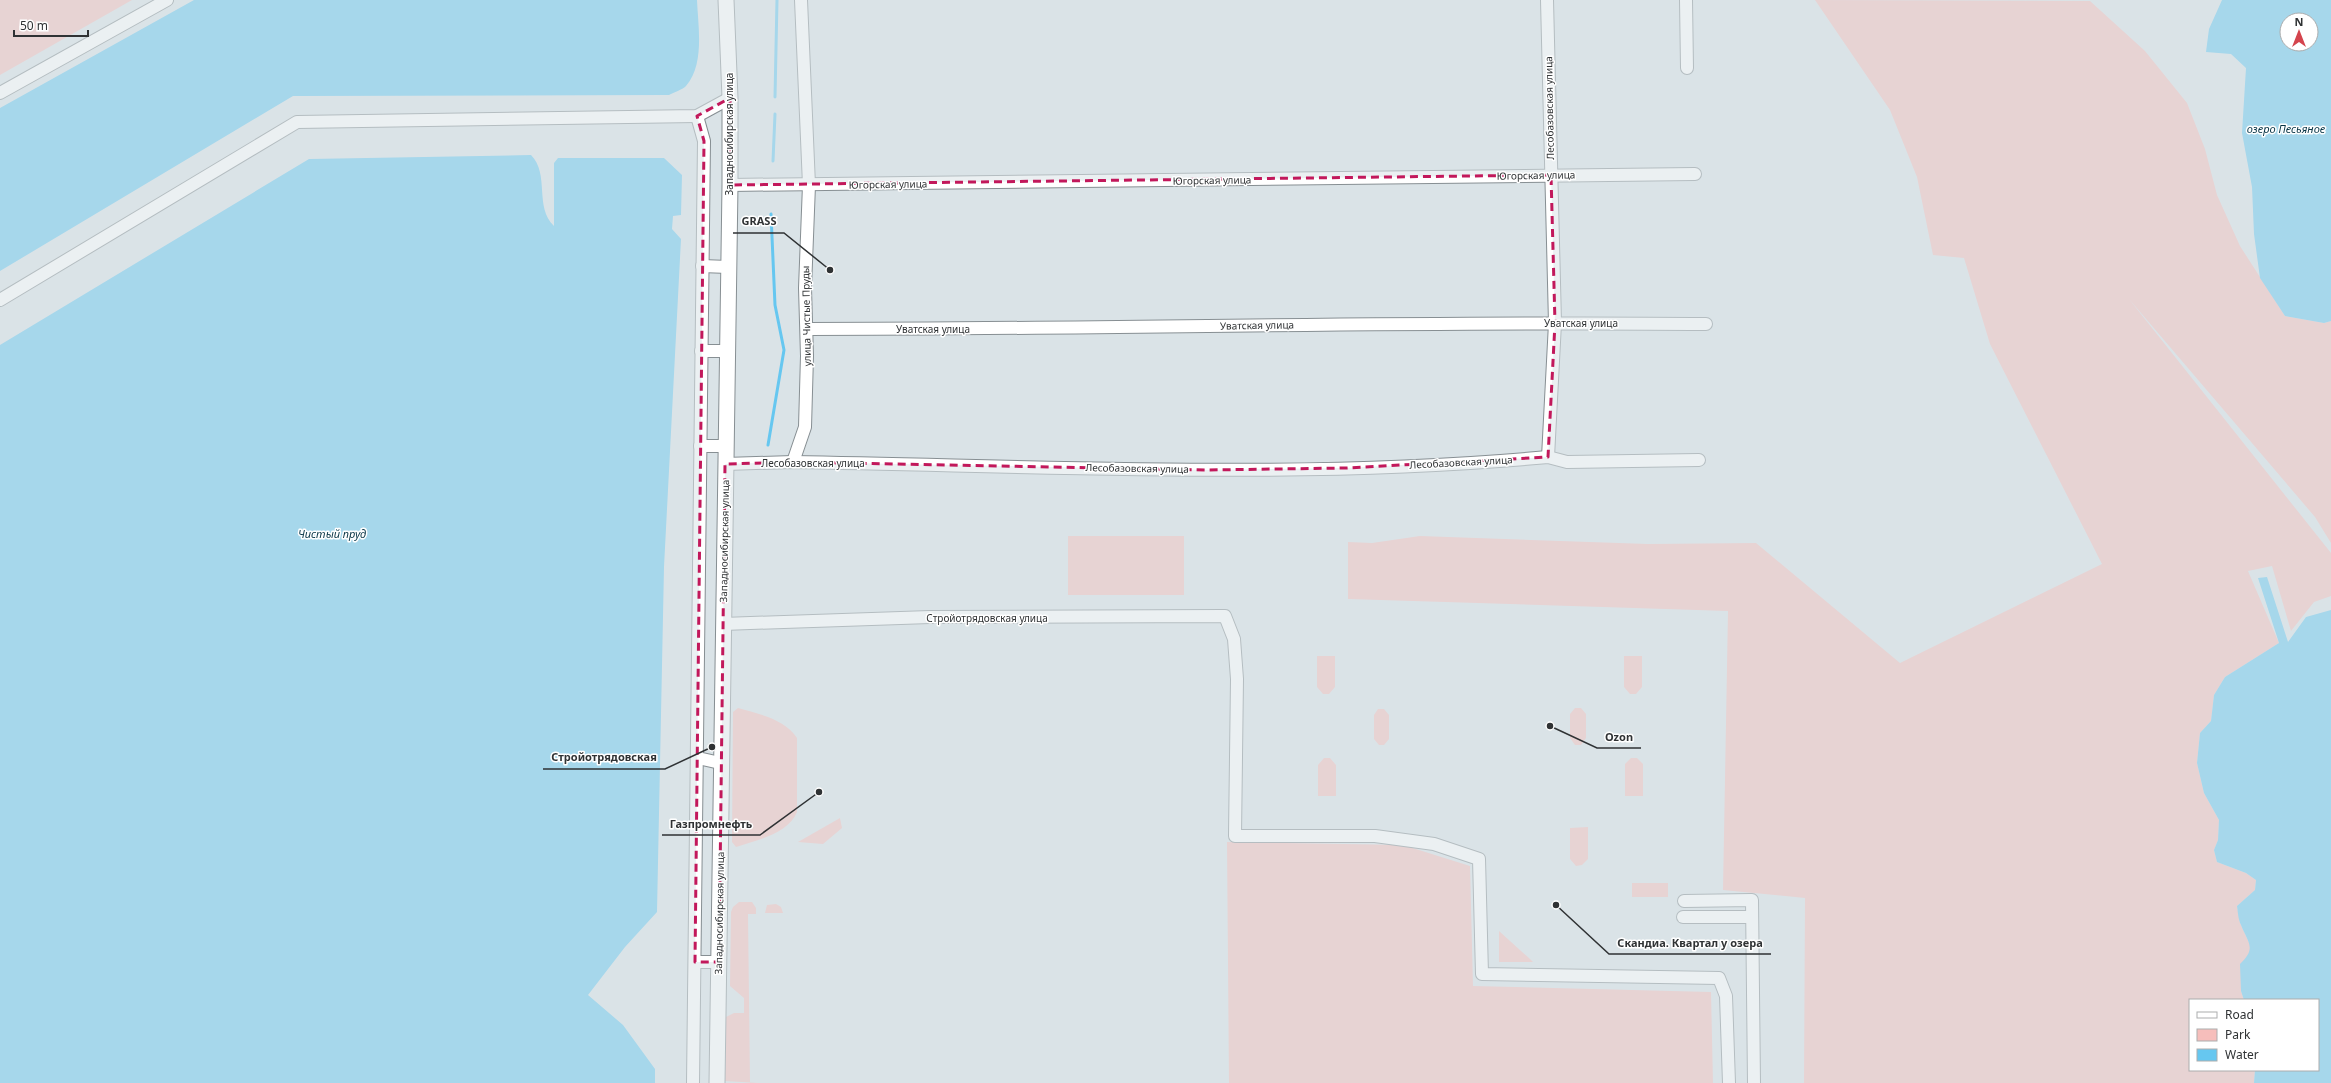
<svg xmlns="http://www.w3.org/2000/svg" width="2331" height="1083" font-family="'Noto Sans',sans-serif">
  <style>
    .green { fill: #f6bebb }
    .water { fill: #66c7f0; fill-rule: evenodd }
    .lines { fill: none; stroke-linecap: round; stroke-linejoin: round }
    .stream { stroke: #66c7f0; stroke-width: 3 }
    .minor-casing { stroke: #878f93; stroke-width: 14 }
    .major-casing { stroke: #878f93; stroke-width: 17 }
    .minor { stroke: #fff; stroke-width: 12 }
    .major { stroke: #fff; stroke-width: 15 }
    .marked { fill: none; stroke: #c2185b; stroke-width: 3; stroke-dasharray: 8 5; stroke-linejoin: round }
    .labels { text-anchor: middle; stroke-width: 3; stroke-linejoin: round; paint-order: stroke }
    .street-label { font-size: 10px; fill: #2f3234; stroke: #fff }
    .water-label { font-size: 11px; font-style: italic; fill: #073445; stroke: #fff }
    .leader { fill: none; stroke: #2f3234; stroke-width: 1.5 }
    .callout-dot { fill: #2f3234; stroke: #fff; stroke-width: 1.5 }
    .callout-label { font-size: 11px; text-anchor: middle; font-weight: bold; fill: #2f3234; stroke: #fff; stroke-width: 3; stroke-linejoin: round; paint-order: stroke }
  </style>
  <rect width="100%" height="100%" fill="#dae3e7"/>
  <g class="green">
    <path d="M0,0H132L0,75Z"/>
    <path d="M1815,0L2090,1L2145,51L2187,103L2205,149L2217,195L2240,246L2285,316L2324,323L2331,321V543L2315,517L2129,299L2331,553V596L2314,602L2291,631L2272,566L2248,571L2279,643L2225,677L2214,695L2211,721L2200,733L2197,763L2204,793L2219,820L2218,840L2214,850L2217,862L2246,873L2256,880L2255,890L2237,906L2240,923L2251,947L2241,991L2244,1000H2190V1070H2255L2254,1083H1804L1805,898L1723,890L1728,611L1348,599V542L1372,543L1420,536L1648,544L1756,543L1900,663L2102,564L1990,344L1964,258L1933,255L1917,177L1890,110Z"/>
    <rect x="1068" y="536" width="116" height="59"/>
    <path d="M1317,656H1335V687L1329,694H1323L1317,687Z"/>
    <path d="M1624,656H1642V687L1636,694H1630L1624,687Z"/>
    <path d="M738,708C759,714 785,719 797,738V812C788,834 757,840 736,847L732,842L733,712Z"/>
    <path d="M1575,708H1581L1586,714V738L1581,745H1575L1570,738V714Z"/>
    <path d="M1378,709H1384L1389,715V739L1384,745H1379L1374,739V715Z"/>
    <path d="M1324,758H1330L1336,765V796H1318V765Z"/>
    <path d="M1631,758H1637L1643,764V796H1625V764Z"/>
    <path d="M840,818L842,828L823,844L798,842Z"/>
    <path d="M1588,827V859L1582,865L1576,866L1570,859V828Z"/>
    <path d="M1227,842L1403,845L1470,866L1473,986L1711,992L1713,1083H1229Z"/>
    <rect x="1632" y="883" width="36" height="14"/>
    <path d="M739,902H752L756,908V914H748L750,1082L758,1083L725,1081L726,1017L734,1013H744V998L730,986L731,912L733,907Z"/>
    <path d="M776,904L781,907L783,913H765L767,905Z"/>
    <path d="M1499,931L1530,959L1533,962H1499Z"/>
  </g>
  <g class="water">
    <path d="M194,0H697C698,26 705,64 686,86C682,90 674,92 669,95L293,96L0,271V108Z"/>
    <path d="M2222,0H2331V321L2324,323L2285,316L2260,278L2254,234L2252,187L2242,133L2246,68L2231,54L2206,52L2209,29ZM2287,20H2311V44H2287Z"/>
    <path d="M531,155C550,174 534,207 554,226V163L558,158H664L682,175L681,215L673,216L672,229L681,239L664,567L657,912L625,947L588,995L623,1025L655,1069V1083H0V345L309,159Z"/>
    <path d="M2267,577L2288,642L2306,617L2331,610V1083H2254L2255,1070H2318V1000H2244L2241,991L2240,964C2257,948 2248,943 2241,925C2238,919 2238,912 2237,906L2255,890L2256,880L2246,873L2217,862L2214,850L2218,840L2219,820L2204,793L2197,763L2200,733L2211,721L2214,695L2225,677L2279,643L2258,578Z"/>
  </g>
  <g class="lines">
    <g class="stream">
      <path d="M775,97L777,0"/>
      <path d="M773,161L775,114"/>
      <path d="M768,445L784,350L775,305L771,214"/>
    </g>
    <defs>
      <g id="minor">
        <path d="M1547,0L1555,323L1548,457"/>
        <path d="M1686,0L1687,68"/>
        <path d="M0,93L167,0"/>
        <path d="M730,185L1695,174"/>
        <path d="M702,266L728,267"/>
        <path d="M0,300L297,122L697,116L730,98"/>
        <path d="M808,329C1107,329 1406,321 1706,324"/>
        <path d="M701,351H727"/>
        <path d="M700,446H725"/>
        <path d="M793,462L805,427L807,356L805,288L809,185L801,0"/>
        <path d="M725,464L793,462C1045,466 1298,480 1548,457L1567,462L1699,460"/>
        <path d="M723,624L930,617L1225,616L1234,639L1237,679L1235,836H1375L1434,844L1479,859L1482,974L1719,978L1726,996L1729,1083"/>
        <path d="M698,758L720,763"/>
        <path d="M1684,901L1752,900L1754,1083"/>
        <path d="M1683,917H1752"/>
        <path d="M695,962H719"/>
        <path d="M693,1083L704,141L697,116"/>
      </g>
      <path id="major" d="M717,1083L730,185V98L726,0"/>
    </defs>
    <use href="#minor" class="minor-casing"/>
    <use href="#major" class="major-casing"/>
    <use href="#minor" class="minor"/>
    <use href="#major" class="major"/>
  </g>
  <path d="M0 0H2331V1083H0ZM730,98V185L1551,175L1555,323L1548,457L1346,468L1208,470L793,462L725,464L719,962H695L704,141L697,116Z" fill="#dae3e7" fill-opacity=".55" fill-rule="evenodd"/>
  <path class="marked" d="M730,98V185L1551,175L1555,323L1548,457L1346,468L1208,470L793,462L725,464L719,962H695L704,141L697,116Z"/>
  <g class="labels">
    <g class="street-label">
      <text transform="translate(1549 108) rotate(-91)" y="4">Лесобазовская улица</text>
      <text transform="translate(729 134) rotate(-90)" y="4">Западносибирская улица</text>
      <text transform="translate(1536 175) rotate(-1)" y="4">Югорская улица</text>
      <text transform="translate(1212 180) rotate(-1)" y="4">Югорская улица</text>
      <text transform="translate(888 184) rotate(-1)" y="4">Югорская улица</text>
      <text transform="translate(806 316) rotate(-91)" y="4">улица Чистые Пруды</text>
      <text x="1581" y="327">Уватская улица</text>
      <text transform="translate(1257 325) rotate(-1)" y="4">Уватская улица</text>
      <text x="933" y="333">Уватская улица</text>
      <text transform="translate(1461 462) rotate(-3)" y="4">Лесобазовская улица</text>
      <text x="813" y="467">Лесобазовская улица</text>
      <text transform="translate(1137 468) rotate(1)" y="4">Лесобазовская улица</text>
      <text transform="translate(724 541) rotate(-89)" y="4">Западносибирская улица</text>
      <text x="987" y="622">Стройотрядовская улица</text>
      <text transform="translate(719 913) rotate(-89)" y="4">Западносибирская улица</text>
    </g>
    <g class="water-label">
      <text x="2286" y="133">озеро Песьяное</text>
      <text x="332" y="538">Чистый пруд</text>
    </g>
  </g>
  <path class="leader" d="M830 270L784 233H733M1550 726L1597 748H1641M712 747L665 769H543M819 792L760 835H662M1556 905L1609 954H1771"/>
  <g class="callout-dot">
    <circle cx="830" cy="270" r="4"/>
    <circle cx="1550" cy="726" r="4"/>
    <circle cx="712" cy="747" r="4"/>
    <circle cx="819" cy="792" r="4"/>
    <circle cx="1556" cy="905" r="4"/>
  </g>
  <g class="callout-label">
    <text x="759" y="225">GRASS</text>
    <text x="1619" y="741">Ozon</text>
    <text x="604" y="761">Стройотрядовская</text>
    <text x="711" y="828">Газпромнефть</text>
    <text x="1690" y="947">Скандиа. Квартал у озера</text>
  </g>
  <rect x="2189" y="999" width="130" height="72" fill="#ffffff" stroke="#acadae"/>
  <rect x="2197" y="1012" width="20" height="6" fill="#ffffff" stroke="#acadae"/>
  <text x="2225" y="1019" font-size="12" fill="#2f3234">Road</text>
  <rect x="2197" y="1029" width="20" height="12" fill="#f6bebb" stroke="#acadae"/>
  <text x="2225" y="1039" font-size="12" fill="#2f3234">Park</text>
  <rect x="2197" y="1049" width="20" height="12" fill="#66c7f0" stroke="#acadae"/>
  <text x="2225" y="1059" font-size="12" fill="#2f3234">Water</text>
  <g transform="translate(2299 32)"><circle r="19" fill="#ffffff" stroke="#acadae"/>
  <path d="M0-3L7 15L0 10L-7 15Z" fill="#d4444d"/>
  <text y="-6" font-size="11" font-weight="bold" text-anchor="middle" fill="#2f3234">N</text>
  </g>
  <path d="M14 30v6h74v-6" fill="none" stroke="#2f3234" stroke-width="2"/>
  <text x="20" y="30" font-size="12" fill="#2f3234" stroke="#ffffff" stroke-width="3" paint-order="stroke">50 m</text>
</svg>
